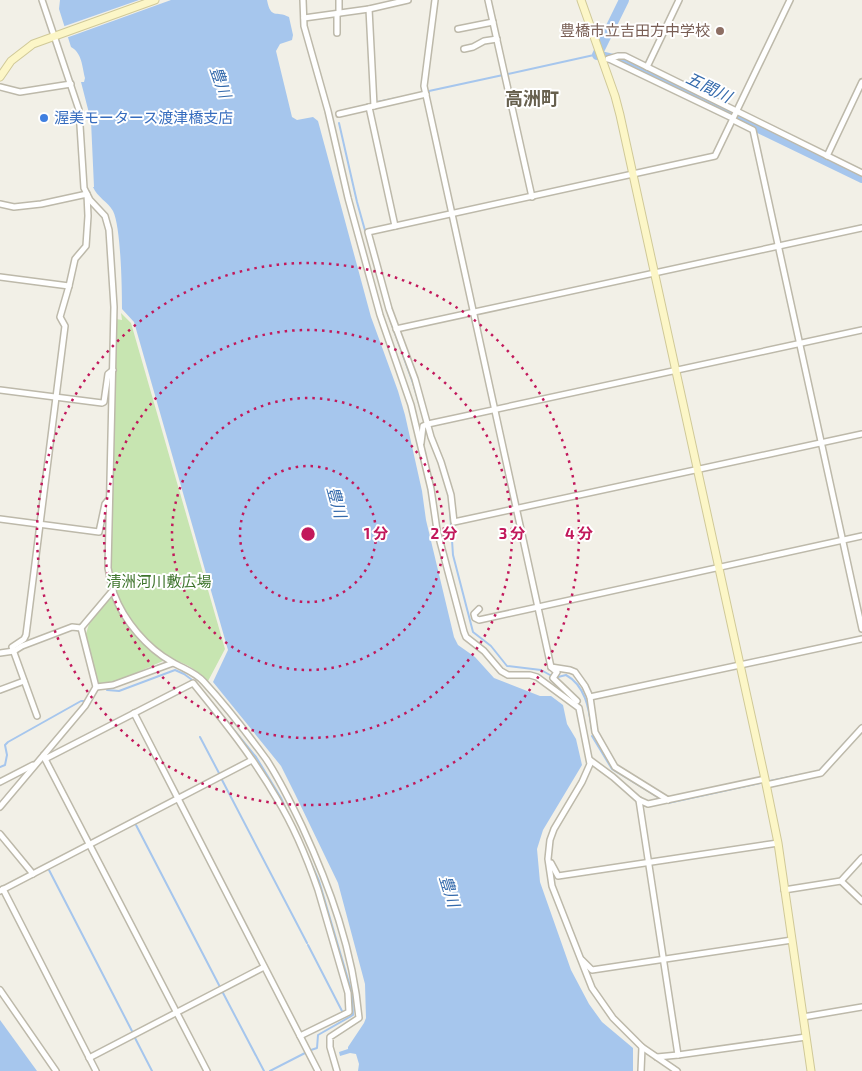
<svg xmlns="http://www.w3.org/2000/svg" width="862" height="1071" font-family="'Exo 2','Noto Sans JP',sans-serif">
  <style>
    .green { fill: #c7e5b1 }
    .water { fill: #a6c6ed }
    .pier { fill: #f2f0e7 }
    .lines { fill: none; stroke-linecap: round; stroke-linejoin: round }
    .stream { stroke: #a6c6ed; stroke-width: 2 }
    .river { stroke: #a6c6ed; stroke-width: 10 }
    .street-casing { stroke: #bdb9aa; stroke-width: 8 }
    .secondary-casing { stroke: #d0c998; stroke-width: 9 }
    .street { stroke: #fff; stroke-width: 5 }
    .secondary { stroke: #fcf6c7; stroke-width: 7 }
    .ring { fill: none; stroke: #c2185b; stroke-width: 2.5; stroke-dasharray: 2.5 5 }
    .education-dot { fill: #8d6e63; stroke: #fff; stroke-width: 2 }
    .shop-dot { fill: #3f7fe0; stroke: #fff; stroke-width: 2 }
    .labels { text-anchor: middle; stroke-width: 4; stroke-linejoin: round; paint-order: stroke }
    .education-label { font-size: 15px; fill: #785e54; stroke: #fff; text-anchor: end }
    .shop-label { font-size: 15px; fill: #366cbe; stroke: #fff; text-anchor: start }
    .park-label { font-size: 15px; fill: #3e742c; stroke: #fff }
    .water-label { font-size: 16px; font-style: italic; fill: #346aac; stroke: #fff }
    .quarter-label { font-size: 18px; font-weight: bold; fill: #67604e; stroke: #fff }
    .centre { fill: #c2185b; stroke: #fff; stroke-width: 2.5 }
    .ring-label { font-size: 15px; text-anchor: middle; font-weight: bold; fill: #c2185b; stroke: #fff; stroke-width: 4; stroke-linejoin: round; paint-order: stroke }
  </style>
  <rect width="100%" height="100%" fill="#f2f0e7"/>
  <g class="green">
    <path d="M121,313L131,323L225,649L207,683C200,673 191,666 180,662C175,660 170,659 165,656C146,643 127,621 118,599C114,588 112,577 110,565L116,319L122,320Z"/>
    <path d="M110,598H114L120,611L163,661L113,683L99,684L85,637L89,624Z"/>
  </g>
  <g class="water">
    <path d="M60,0H267C271,20 276,10 289,17L293,35L292,40L280,44L276,51L292,117L297,120L313,117L318,121L371,317L398,391L405,415L422,491L426,520L454,637L458,645L475,657L494,678L540,696H551L563,705L567,724L576,739L582,765L543,830L537,849L540,882L571,970L589,1004L602,1022L633,1048V1071H358L359,1064L356,1054L350,1053L340,1056L339,1052L348,1049V1047L364,1023L366,1018L365,984L338,883L295,794L281,766L213,682L228,650L134,322L122,309C122,289 121,227 113,211C108,202 97,197 93,187H94L91,121L81,82H84L85,78C82,66 82,53 71,47L59,9Z"/>
    <path d="M0,1020L37,1071H0Z"/>
  </g>
  <path class="pier" d="M139,0H171L66,38L62,27Z"/>
  <g class="lines">
    <g class="stream">
      <path d="M508,74L594,55"/>
      <path d="M429,91L503,75"/>
      <path d="M377,102L397,98"/>
      <path d="M345,110L372,104"/>
      <path d="M339,123L357,202L366,234"/>
      <path d="M388,314L413,383L429,437"/>
      <path d="M447,489L449,496L453,555L473,632L491,646L507,666L541,670L550,675L558,677L566,675C586,686 589,710 592,730"/>
      <path d="M107,690L119,691L175,670L184,674L195,682"/>
      <path d="M212,703L256,757L281,798L290,818"/>
      <path d="M592,736L612,769L661,799"/>
      <path d="M200,737L220,775"/>
      <path d="M0,767L5,765L7,755L5,745L8,742L81,701H85"/>
      <path d="M221,778L307,943"/>
      <path d="M770,781L819,771L853,734"/>
      <path d="M668,803L760,783"/>
      <path d="M136,825L220,987"/>
      <path d="M306,852L319,881L352,993L353,1015L318,1035L317,1048L311,1050"/>
      <path d="M49,870L133,1033"/>
      <path d="M308,945L343,1013"/>
      <path d="M222,991L264,1071"/>
      <path d="M134,1036L152,1071"/>
      <path d="M270,1071L305,1053"/>
    </g>
    <path class="river" d="M624,0L597,55L618,60L862,178"/>
    <defs>
      <g id="street">
        <path d="M42,0L79,110L84,188L90,200L105,216L109,230L114,307L108,568C110,577 111,586 114,594C124,621 147,648 172,662C184,669 195,672 204,682C226,706 247,733 266,759C280,780 291,803 302,826C330,887 353,951 359,1018L330,1037V1047L337,1071"/>
        <path d="M303,0L304,26L328,111L348,198L380,315L411,405L431,489L437,530L464,632L466,637L484,651L501,671L508,675H530L537,677L579,708L590,764L582,782L554,829L550,840L548,859L552,886L592,988L613,1018L642,1047L641,1071"/>
        <path d="M339,0V13"/>
        <path d="M435,0L424,86L551,667L557,672L553,678L577,701"/>
        <path d="M488,0L532,197"/>
        <path d="M790,0L715,156L368,232L389,309L415,379L431,437L441,462L451,495L454,522L862,434"/>
        <path d="M369,9L374,106"/>
        <path d="M304,18L369,9L408,0"/>
        <path d="M458,29L493,22"/>
        <path d="M337,33V14"/>
        <path d="M464,49L473,47L484,41L497,39"/>
        <path d="M608,59L618,56H625L862,173"/>
        <path d="M609,59L732,118L733,120L753,130L862,629"/>
        <path d="M647,67L679,0"/>
        <path d="M0,87L20,92L71,84"/>
        <path d="M369,107L395,226"/>
        <path d="M339,114L426,94"/>
        <path d="M827,156L862,82"/>
        <path d="M0,204L14,207L41,204L87,194L88,216L86,246L75,259L69,286L60,317L65,326L26,635L24,639L12,647L37,716"/>
        <path d="M0,277L69,286"/>
        <path d="M396,329L862,228"/>
        <path d="M0,390L102,403L104,402L108,374L113,370"/>
        <path d="M421,443L423,426L428,424L862,330"/>
        <path d="M0,519L99,532L105,504L109,499"/>
        <path d="M479,609L474,614L475,618L479,620L862,536"/>
        <path d="M0,653L14,651L22,646L72,627L81,628L113,590"/>
        <path d="M551,667L570,670L575,672L585,686L590,697L595,732L615,767L668,800"/>
        <path d="M96,687L113,685L173,663"/>
        <path d="M0,690L24,681"/>
        <path d="M590,697L862,639"/>
        <path d="M134,713L318,1071"/>
        <path d="M44,755L45,759L193,683C223,720 253,757 277,799C293,825 308,861 318,890L348,993L349,1012L300,1036"/>
        <path d="M45,759L207,1071"/>
        <path d="M590,760L613,777L639,800L648,804L765,779"/>
        <path d="M0,782L33,765"/>
        <path d="M766,785L821,773L862,728"/>
        <path d="M639,800L678,1055"/>
        <path d="M0,807L85,706L96,687L81,628"/>
        <path d="M0,834L33,874"/>
        <path d="M551,863L558,876L778,843"/>
        <path d="M841,881L862,901"/>
        <path d="M3,889L96,1071"/>
        <path d="M784,890L841,881L862,858"/>
        <path d="M0,891L252,760"/>
        <path d="M582,960L592,970L792,940"/>
        <path d="M0,990L56,1071"/>
        <path d="M803,1017L862,1007"/>
        <path d="M642,1047L677,1071"/>
        <path d="M657,1057L678,1055L806,1037"/>
        <path d="M89,1058L264,967"/>
      </g>
      <g id="secondary">
        <path d="M581,0L615,96L620,115L765,779L778,843L811,1071"/>
        <path d="M0,77L11,61L33,44L155,0"/>
      </g>
    </defs>
    <use href="#street" class="street-casing"/>
    <use href="#secondary" class="secondary-casing"/>
    <use href="#street" class="street"/>
    <use href="#secondary" class="secondary"/>
  </g>
  <g class="ring">
    <circle cx="308" cy="534" r="68"/>
    <circle cx="308" cy="534" r="136"/>
    <circle cx="308" cy="534" r="204"/>
    <circle cx="308" cy="534" r="271"/>
  </g>
  <circle class="education-dot" cx="720" cy="31" r="5"/>
  <circle class="shop-dot" cx="44" cy="118" r="5"/>
  <g class="labels">
    <g class="education-label">
      <text x="710" y="36">豊橋市立吉田方中学校</text>
    </g>
    <g class="shop-label">
      <text x="54" y="123">渥美モータース渡津橋支店</text>
    </g>
    <g class="park-label">
      <text x="159" y="587">清洲河川敷広場</text>
    </g>
    <g class="water-label">
      <text transform="translate(221 82) rotate(71)" y="6">豊川</text>
      <text transform="translate(709 87) rotate(26)" y="6">五間川</text>
      <text transform="translate(337 502) rotate(75)" y="6">豊川</text>
      <text transform="translate(450 891) rotate(73)" y="6">豊川</text>
    </g>
    <g class="quarter-label">
      <text x="532" y="105">高洲町</text>
    </g>
  </g>
  <circle cx="308" cy="534" r="8" class="centre"/>
  <g class="ring-label">
    <text x="376" y="539">1 分</text>
    <text x="444" y="539">2 分</text>
    <text x="512" y="539">3 分</text>
    <text x="579" y="539">4 分</text>
  </g>
</svg>
